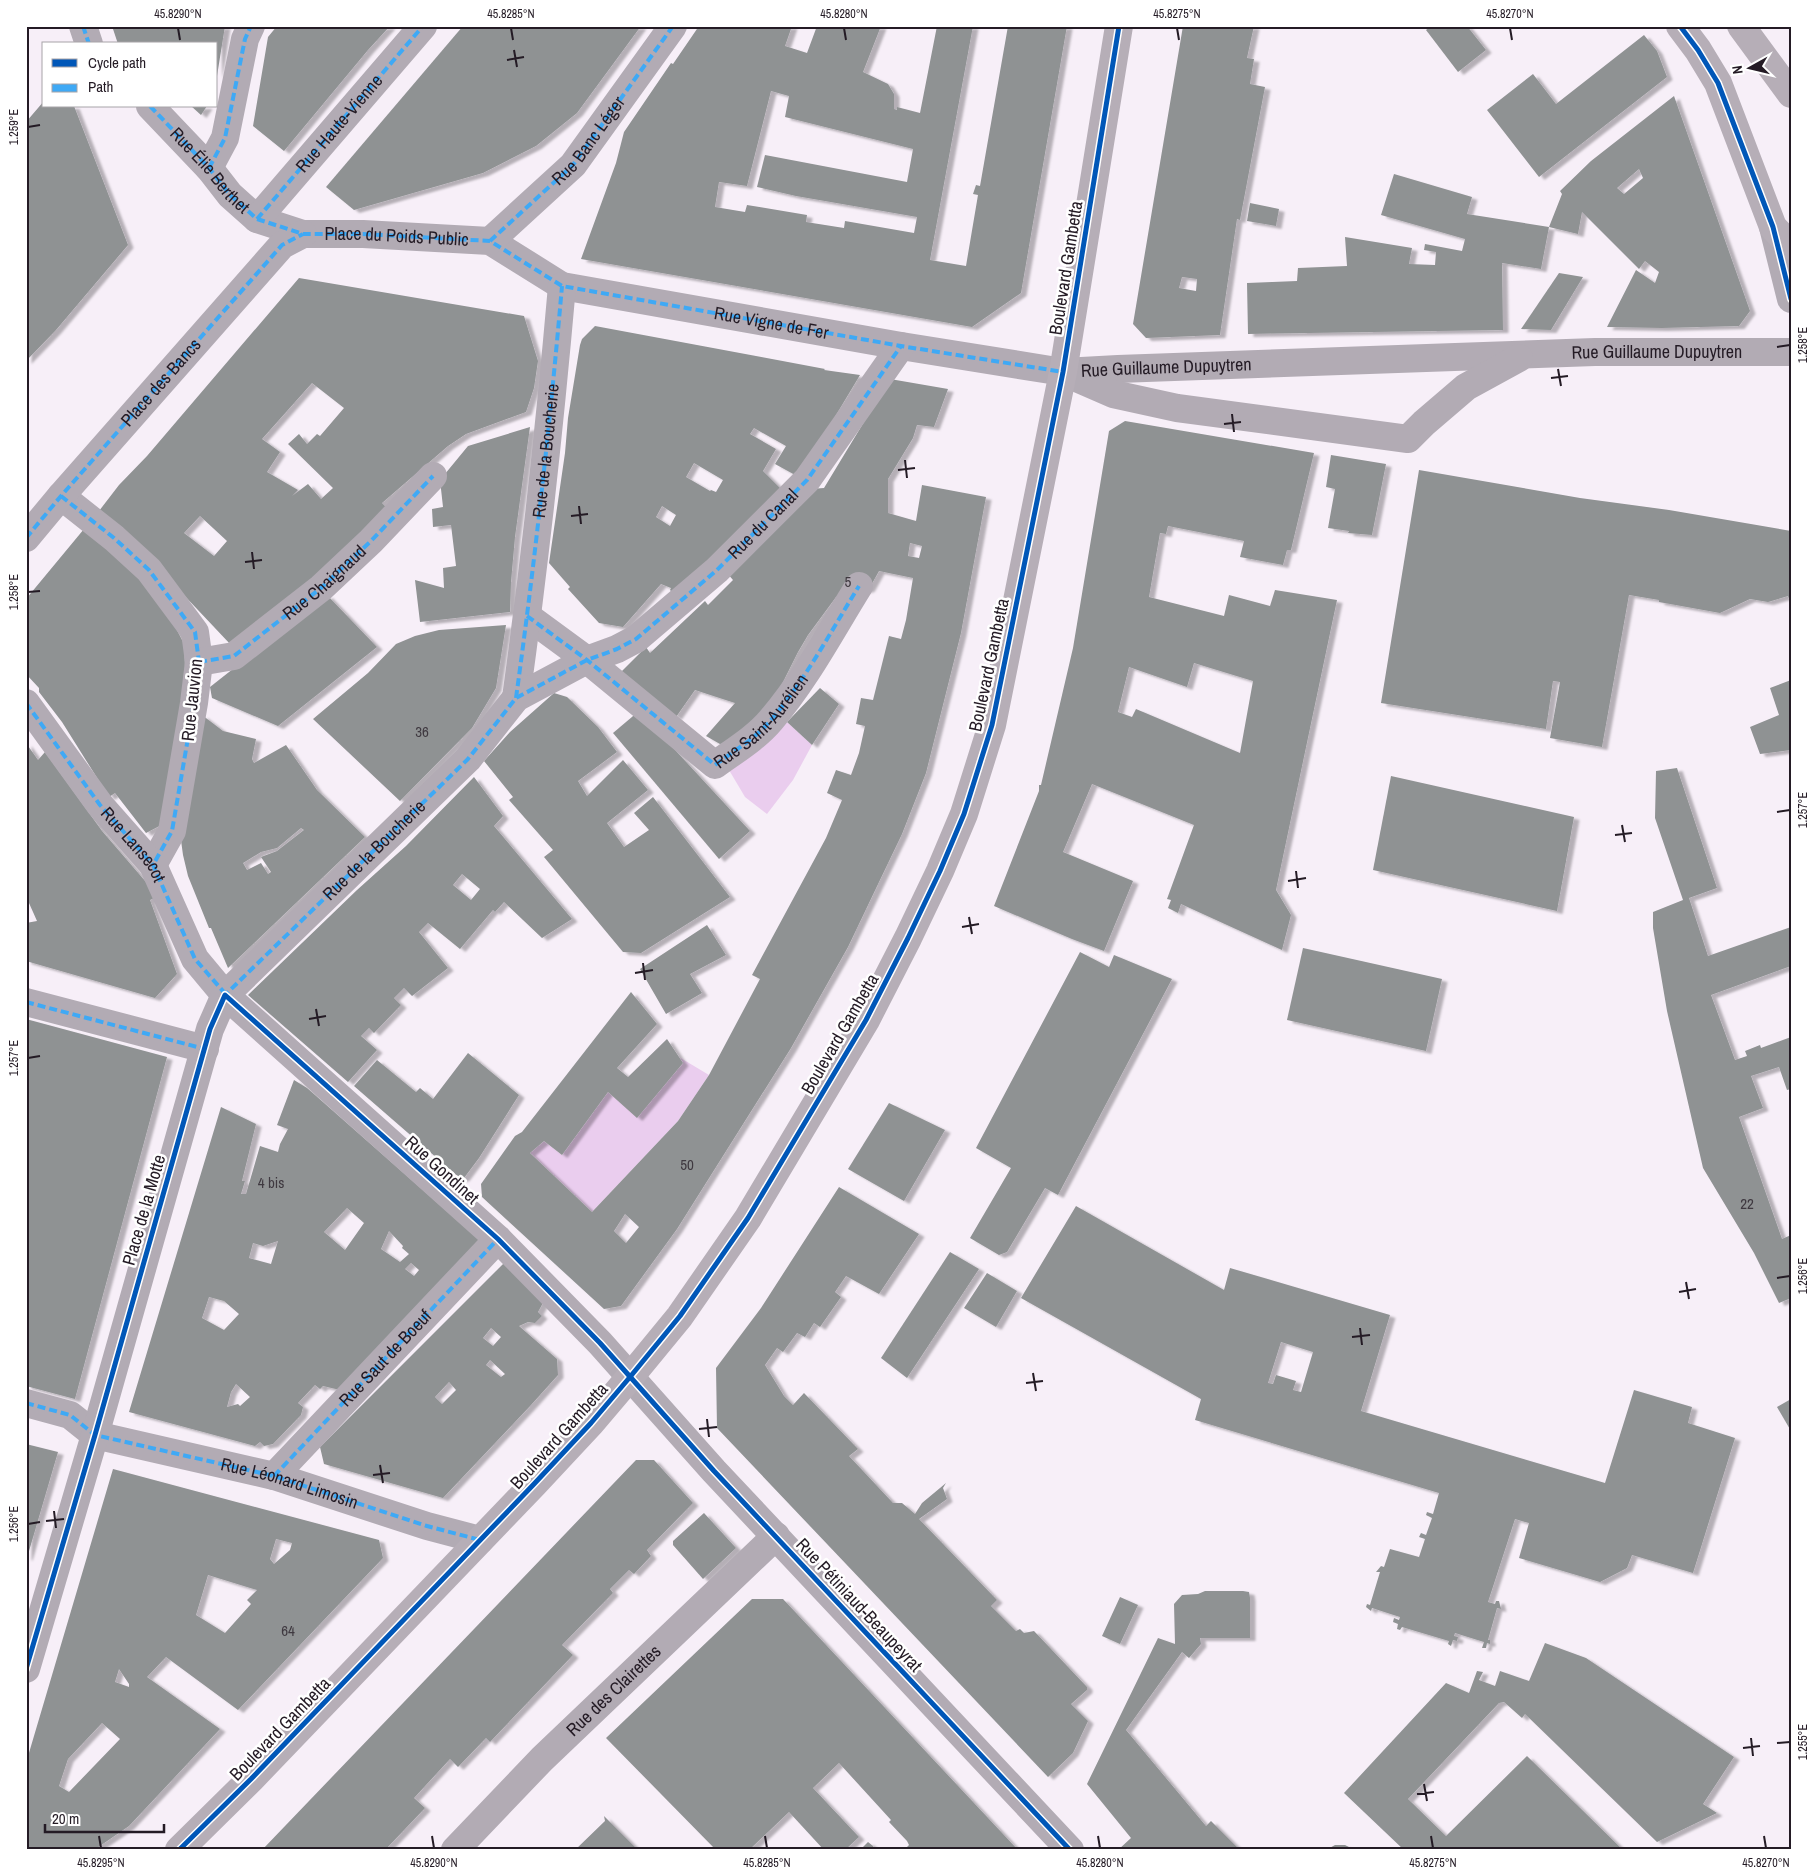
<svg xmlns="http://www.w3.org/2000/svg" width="1817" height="1876" font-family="'Archivo Narrow',sans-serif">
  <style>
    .green { fill: #eacdee }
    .building { fill: #8f9293; fill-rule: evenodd; filter: url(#shadow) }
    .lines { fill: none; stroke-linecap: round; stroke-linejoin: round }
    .minor { stroke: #b2abb4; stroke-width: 28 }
    .major { stroke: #b6aeb7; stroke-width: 28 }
    .quiet { stroke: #3fa9f5; stroke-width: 4; stroke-dasharray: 8 4; stroke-linecap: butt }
    .cycleway-casing { stroke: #fff; stroke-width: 8 }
    .cycleway { stroke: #0057b8; stroke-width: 5 }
    .ticks { fill: none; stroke: #241b25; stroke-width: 2 }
    .labels { text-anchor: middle; stroke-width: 5; stroke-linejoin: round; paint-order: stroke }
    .number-label { font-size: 15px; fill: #3f3940 }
    .street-label { font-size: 18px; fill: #241b25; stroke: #fff }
    .neatline { fill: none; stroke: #241b25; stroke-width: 2 }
    .ticks-label { font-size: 12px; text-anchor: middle; fill: #241b25 }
  </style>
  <defs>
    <filter id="shadow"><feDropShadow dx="5.5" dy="3" stdDeviation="1" flood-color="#0004"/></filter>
  </defs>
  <rect width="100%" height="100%" fill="#f7eff8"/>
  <g class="green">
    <path d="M787,722L812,745L793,780L767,814L745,797L729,770Z"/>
    <path d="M679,1057L709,1075L678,1121L592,1212L530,1153L544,1141L562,1155L608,1092L637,1117L683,1063Z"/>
  </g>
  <g class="building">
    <path d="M112,26H225L217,76L216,44H118Z"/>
    <path d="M277,26H390L368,50L284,151L253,126L268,37Z"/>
    <path d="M463,26H641L577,113L536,146L483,173L354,210L326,187Z"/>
    <path d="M699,26H792L785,46L807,53L817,26H881L863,72L888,84L894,94V109L897,110V107L920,113L937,26H973L930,260L966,266L978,195L973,194L976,185L980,186L1008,26H1067L1021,293L972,327L581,259L616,163L624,132L671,63L673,64ZM771,91L789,96L785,117L913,149L907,182L765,155L757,187L796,196L917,217L914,233L845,221L844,228L806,222L807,215L747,205L745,212L715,207L719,182L747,186Z"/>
    <path d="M1183,26H1254L1247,58L1254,59L1250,84L1265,87L1240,220L1237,219L1220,335L1146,338L1133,324ZM1182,277L1197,279L1196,291L1179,288Z"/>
    <path d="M1431,26H1467L1486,50L1458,72L1426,30Z"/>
    <path d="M1644,35L1657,51L1667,77L1539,177L1487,110L1533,74L1556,104Z"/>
    <path d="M1674,96L1750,311L1739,326L1662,328L1607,327L1636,270L1655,283L1659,272L1645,261L1639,269L1582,212L1578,234L1549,227L1562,194L1560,191L1591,161ZM1639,169L1643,178L1624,194L1617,188Z"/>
    <path d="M44,101V106H74L128,245L56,330L26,361V122Z"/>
    <path d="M191,106H207L201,115Z"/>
    <path d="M1394,174L1472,197L1467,214L1549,227L1541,269L1502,263L1503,330L1248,334L1247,283L1297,281L1298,268L1347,266L1345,237L1412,248L1409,264L1435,265L1436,252L1424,250L1425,244L1462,251L1465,239L1381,215Z"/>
    <path d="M1250,203L1279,209L1276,226L1247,221Z"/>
    <path d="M1559,273L1583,277L1551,330L1521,329Z"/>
    <path d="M299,278L524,316L538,361L534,388L526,412L466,434L448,446L382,503L388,509L361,541L231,645L130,538L99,511L119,485L147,456ZM312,383L344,408L320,436L317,434L307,444L299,434L288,444L333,488L321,499L308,484L292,496L298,490L267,472L280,452L262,439ZM200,516L227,541L214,556L184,533Z"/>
    <path d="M595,326L825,369L824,370L860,375L809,460L797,476L775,464L786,446L754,428L750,434L776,449L763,471L782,490L673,593L670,590L671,588L661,584L623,627L599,623L568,589L570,587L549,563L565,453L568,418L580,345L582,339ZM694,463L723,480L716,492L711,490L710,491L686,477ZM662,506L676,515L670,526L656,517Z"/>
    <path d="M890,379L948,389L934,427L917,425L913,438L888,479V513L916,521L922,485L986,497L961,633L926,773L902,834L879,882L848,947L791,1048L677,1229L621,1306L604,1309L482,1197L481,1184L515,1136L522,1132L631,992L657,1024L617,1068L628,1077L667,1039L683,1063L637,1118L608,1092L562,1155L544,1141L530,1153L592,1212L678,1121L709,1075L760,979L752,975L826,838L842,800L827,793L836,770L851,775L859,753L865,726L856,724L861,698L873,700L889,636L901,639L906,620L913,578L879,571L869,589L836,597L808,635L798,652L766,716L739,741L720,744L706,736L735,703L695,690L676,717L619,674L646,647L650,653L705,601L708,605L733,580L727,573L810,489L824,488ZM910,543L922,546L919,558L908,556ZM625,1214L639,1227L626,1243L614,1231Z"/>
    <path d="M1125,421L1314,453L1291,550H1287L1283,565L1240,557L1244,541L1168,526L1166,534L1160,533L1149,597L1224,616L1229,595L1270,606L1275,590L1337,600L1276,890L1291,915L1282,950L1181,904L1178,913L1168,908L1171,900L1167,899L1194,825L1092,784L1063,852L1133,881L1104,951L1072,939L994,906L1039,791V785H1041L1073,648L1109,431ZM1194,663L1253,681L1240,753L1136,709L1132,717L1118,712L1129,667L1187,687Z"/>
    <path d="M530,427L515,537L511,582L510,612L420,622L415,580L444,588L443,568L456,566L451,525L433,527L432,509L443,507L440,480L468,446Z"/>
    <path d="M1331,455L1386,464L1372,535L1348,533L1349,531L1328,528L1335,489L1326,487Z"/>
    <path d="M1419,470L1580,498L1669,510L1791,531V604L1788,596L1768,602L1750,599L1720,613L1659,602V600L1629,595L1602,747L1550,738L1560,682L1553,681L1546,729L1381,703Z"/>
    <path d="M84,529L124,560L165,607L184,644L185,668L167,822L146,833L115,793L109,797L62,722L39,692V688L26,674V599Z"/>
    <path d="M327,595L377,647L278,726L212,698L210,687Z"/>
    <path d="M506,625L496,688L472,728L400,801L313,719L368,673L396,644L415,636L439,630Z"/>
    <path d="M1791,680V750L1760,754L1750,727L1779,715L1770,688Z"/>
    <path d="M820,688L839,704L812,745L787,722Z"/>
    <path d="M554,693L567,697L598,727L617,752L578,781L587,796L623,760L648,790L607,823L624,847L649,830L634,813L653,797L730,897L641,953L623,952L544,857L553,850L509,800L513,797L484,761L510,732Z"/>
    <path d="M639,711L750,831L719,859L613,733Z"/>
    <path d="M202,715L223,731L256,739L252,759L254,763L286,745L317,790L365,837L228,968L211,928H209L188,876L183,855L180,833ZM301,828L304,830L277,851L261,857L271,872L268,874L261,863L247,870L243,863L261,852L277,848Z"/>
    <path d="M26,743L38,760L45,752L102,831L158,896L150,900L177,974L155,998L26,961V923L37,921L29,903L26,905Z"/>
    <path d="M1677,768L1717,888L1689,898L1708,956L1791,927V966L1711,995L1735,1060L1747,1056L1745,1051L1760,1045L1761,1048L1791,1037V1089L1787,1090L1779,1067L1751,1076L1763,1108L1739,1117L1782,1239L1791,1235V1298L1779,1303L1754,1253L1703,1168L1667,1011L1653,928V912L1683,900L1655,818L1656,771Z"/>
    <path d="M1391,776L1574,817L1557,911L1373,870Z"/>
    <path d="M474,777L503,816L494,826L572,919L542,938L504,902L495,912L493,910L460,949L428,923L419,932L448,968L412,996L404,988L394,998L401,1005L374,1033L369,1028L361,1036L377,1050L348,1082L248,995L357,890L406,846ZM462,874L480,889L471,900L453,885Z"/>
    <path d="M707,925L726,955L690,974L702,993L666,1014L640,969Z"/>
    <path d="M1303,948L1442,979L1426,1051L1287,1020Z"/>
    <path d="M1080,952L1109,967L1114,955L1172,979L1058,1195L1045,1188L1007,1252L999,1255L970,1238L1011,1168L976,1148Z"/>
    <path d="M26,1019L167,1057L75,1399L26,1386Z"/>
    <path d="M468,1053L519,1095L479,1158L464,1178L461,1179L354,1086L377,1060L416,1092L420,1088L433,1099Z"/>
    <path d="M294,1080L307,1088L484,1244L340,1390L323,1386L320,1389L315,1385L298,1403L303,1407L301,1415L273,1444L264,1446L260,1442L255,1446L129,1412L221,1107L256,1124L242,1181H245L241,1194H246L260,1146L278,1152L280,1144L288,1129L277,1125ZM347,1208L364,1223L345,1250L324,1232ZM389,1231L403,1246L402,1248L409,1254L400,1262L381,1249ZM278,1241L271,1264L249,1258L253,1243L263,1246ZM411,1263L419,1270L414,1276L405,1269ZM209,1297L224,1301L239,1314L224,1330L202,1318ZM236,1384L250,1397L240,1406L238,1404L227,1407L231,1392Z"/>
    <path d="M889,1103L945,1130L904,1201L848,1169Z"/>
    <path d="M839,1187L919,1234L879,1294L846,1276L835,1292L841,1297L820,1327L814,1323L805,1337L797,1333L783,1352L777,1348L765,1365L784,1396L793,1405L804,1393L858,1449L849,1456L893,1503H902L915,1514L922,1503L946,1483L943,1488L947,1499L919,1519L997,1600L991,1606L1016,1631L1020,1629L1024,1633L1034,1631L1087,1687V1690L1071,1704L1088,1721L1073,1753L1048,1777L717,1428L716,1368L761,1308Z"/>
    <path d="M1076,1206L1224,1290L1230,1268L1390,1315L1361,1411L1605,1483L1634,1390L1692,1407L1688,1423L1735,1438L1693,1573L1632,1555L1627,1568L1600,1582L1519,1558L1529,1523L1515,1519L1488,1602L1495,1604L1496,1601H1499L1501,1609L1497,1608L1488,1640H1490V1644L1487,1643L1486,1648H1482L1484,1642L1455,1633L1454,1636L1458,1637L1457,1641L1453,1640L1451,1646L1448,1644L1449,1641L1402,1627L1400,1630L1397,1629L1398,1624L1393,1622L1394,1618L1399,1620L1400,1617L1372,1608L1371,1611L1366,1607L1367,1604L1370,1605L1380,1572H1376L1381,1566L1384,1567L1390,1549L1419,1557L1425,1539L1419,1537L1421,1533L1426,1535L1432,1518L1426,1515L1427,1512L1433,1514L1439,1493L1195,1420L1201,1399L1021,1298ZM1281,1342L1313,1352L1301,1392L1293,1390L1296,1381L1276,1375L1273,1384L1268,1383Z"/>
    <path d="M950,1252L979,1269L907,1378L881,1358Z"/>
    <path d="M504,1263L545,1299L538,1312L542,1316L535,1323L528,1322L519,1326L557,1359L558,1375L531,1405L443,1498L324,1464L320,1447ZM491,1328L501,1337L493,1346L483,1338ZM490,1360L505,1374L501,1377L486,1365ZM449,1382L456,1390L442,1404L435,1397Z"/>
    <path d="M987,1273L1017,1291L996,1327L964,1308Z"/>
    <path d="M1791,1399V1431L1777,1407Z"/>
    <path d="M26,1444L58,1452L27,1558L26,1557Z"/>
    <path d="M636,1460H654L693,1503L647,1550L651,1556L634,1574L629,1570L610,1589L613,1593L562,1645L573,1655L490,1742L486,1738L458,1767L450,1759L414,1798L425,1808L385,1850H262Z"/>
    <path d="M113,1469L379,1540L383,1558L238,1710L166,1657L147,1677L220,1729L129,1826L94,1850H26V1763ZM276,1539L292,1543L290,1550L274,1564L270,1559ZM208,1575L257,1590L247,1600L251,1604L225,1633L196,1615ZM119,1669L129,1684V1687L115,1682ZM102,1723L120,1739L69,1792L59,1786L68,1759Z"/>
    <path d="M704,1513L736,1548L703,1579L673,1545V1541Z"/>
    <path d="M1205,1591H1243L1249,1592L1250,1598V1638H1200L1201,1644L1189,1658L1182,1652L1126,1730L1206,1826L1211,1821L1240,1850H1118L1131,1838L1087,1784L1158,1638L1175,1644L1174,1604L1182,1595L1198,1594Z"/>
    <path d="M1120,1597L1138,1605L1120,1644L1102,1636Z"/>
    <path d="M752,1599H783L1018,1850H909L907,1847L909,1845L907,1841L889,1822L891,1820L839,1763L813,1788L859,1837L845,1850H824L789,1812L749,1850H716L606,1738Z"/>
    <path d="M1545,1643L1586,1658L1734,1757L1703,1804L1717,1813L1657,1842L1525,1714L1522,1718L1504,1702L1499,1703L1408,1799L1446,1836L1527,1756L1623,1850H1404L1344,1793L1446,1683L1469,1693L1477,1671L1483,1672L1479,1680L1495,1686L1500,1671L1529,1681Z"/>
    <path d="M604,1816L638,1850H575L605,1821Z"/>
    <path d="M868,1842L873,1846V1850H860Z"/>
    <path d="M1335,1845H1345L1355,1850H1326Z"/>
  </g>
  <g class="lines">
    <g class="minor">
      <path d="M83,26L89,44"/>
      <path id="s1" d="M150,106L209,168L230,195L257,219L303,234H363L490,241L562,286L901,346L1063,372L1118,369L1595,352H1791"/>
      <path d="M209,168L225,138L245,39L251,26"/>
      <path d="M257,219L423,26"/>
      <path d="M1773,227L1791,299"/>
      <path id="s2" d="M490,241L573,165L673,26"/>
      <path d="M1067,374L1113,394L1177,408L1408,439L1424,423L1466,387L1519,358"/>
      <path d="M61,496L114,538L149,570L195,632L199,662L194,703L172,831L153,865"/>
      <path id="s3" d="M26,538L61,496L282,245L303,234"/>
      <path d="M527,616L587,660L715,765C734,751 756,738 771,720C806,679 831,631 859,586"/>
      <path id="s4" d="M199,662L234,656L321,588L371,541L433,476"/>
      <path id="s5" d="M516,698C535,561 550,423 562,286"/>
      <path id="s6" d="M26,703L100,805L153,865L195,959L225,995L498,1239L600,1343L714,1471L1070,1850"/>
      <path d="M26,1002L205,1049"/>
      <path id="s7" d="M26,1403L70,1415L95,1435L274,1476L427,1526L480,1540"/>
      <path id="s8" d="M274,1476L498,1239"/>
      <path d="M26,1669L95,1435L210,1029L225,995L468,759L516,698L587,660L617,649L636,639L717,570L807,480L901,346"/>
      <path id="s9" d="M455,1850L542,1759L776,1536"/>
    </g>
    <g class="major">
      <path d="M1680,26L1698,50L1718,83L1773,227L1791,246"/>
      <path d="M1741,26L1791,94"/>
      <path d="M179,1850L251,1779L534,1484L591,1423L630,1377L680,1316L748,1218L866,1020L908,938L940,871L964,814L992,725L1063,372L1119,26"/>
    </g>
    <g class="quiet">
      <path d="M83,26L89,44"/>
      <path id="s10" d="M150,106L209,168L230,195L257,219L303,234H363L490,241L562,286L901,346L1063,372"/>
      <path d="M209,168L225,138L245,39L251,26"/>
      <path id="s11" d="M257,219L423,26"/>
      <path d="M490,241L573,165L673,26"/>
      <path d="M61,496L114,538L149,570L195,632L199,662L194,703L172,831L153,865"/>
      <path d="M26,538L61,496L282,245L303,234"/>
      <path id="s12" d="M527,616L587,660L715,765C734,751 756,738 771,720C806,679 831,631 859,586"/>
      <path d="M199,662L234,656L321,588L371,541L433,476"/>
      <path d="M516,698C535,561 550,423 562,286"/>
      <path d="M26,703L100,805L153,865L195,959L229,998"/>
      <path id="s13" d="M224,998L225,995L468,759L516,698L587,660L617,649L636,639L717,570L807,480L901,346"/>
      <path d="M26,1002L205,1049"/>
      <path d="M26,1403L70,1415L95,1435L274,1476L427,1526L480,1540"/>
      <path d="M274,1476L498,1239"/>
    </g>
    <defs>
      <g id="cycleway">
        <path d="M1680,26L1698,50L1718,83L1773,227L1791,299"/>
        <path d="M26,1669L95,1435L210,1029L225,995L498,1239L600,1343L714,1471L1070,1850"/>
        <path d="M179,1850L251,1779L534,1484L591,1423L630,1377L680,1316L748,1218L866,1020L908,938L940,871L964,814L992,725L1063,372L1119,26"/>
      </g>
    </defs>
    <use href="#cycleway" class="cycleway-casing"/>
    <use href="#cycleway" class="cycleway"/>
  </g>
  <path class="ticks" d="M178,28L180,40M511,28L513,40M844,28L846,40M1177,28L1179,40M1510,28L1512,40M514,50L517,67M507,60L524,57M28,127L40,125M1777,347L1790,345M1558,369L1561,386M1551,378L1568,376M1232,414L1234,432M1224,424L1241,422M905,460L907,478M898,470L915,468M579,506L581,524M571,516L588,514M252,552L254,569M245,562L262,560M28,592L40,591M1777,812L1790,810M1622,825L1625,842M1615,835L1632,833M1296,871L1298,888M1288,881L1306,878M969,917L972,934M962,927L979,924M643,963L645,980M635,973L653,970M316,1009L319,1026M309,1019L326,1016M28,1058L40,1056M1777,1278L1790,1276M1686,1282L1689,1299M1679,1292L1696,1289M1360,1328L1362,1345M1352,1337L1370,1335M1033,1373L1036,1391M1026,1383L1043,1381M707,1419L709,1437M699,1429L717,1427M380,1465L383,1483M373,1475L390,1473M54,1511L56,1528M46,1521L64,1519M28,1524L40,1522M1751,1738L1753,1756M1777,1743L1790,1742M1743,1748L1760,1746M1424,1784L1427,1801M1417,1794L1434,1792M99,1836L101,1848M432,1836L434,1848M765,1836L767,1848M1098,1836L1100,1848M1431,1836L1433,1848M1764,1836L1766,1848"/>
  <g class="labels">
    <g class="number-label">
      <text x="848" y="587">5</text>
      <text x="422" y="737">36</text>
      <text x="687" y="1170">50</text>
      <text x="271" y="1188">4 bis</text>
      <text x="1747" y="1209">22</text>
      <text x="288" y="1636">64</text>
    </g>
    <g class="street-label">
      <text dy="6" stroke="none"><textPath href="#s11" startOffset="126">Rue Haute-Vienne</textPath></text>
      <text dy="6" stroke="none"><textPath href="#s2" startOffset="141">Rue Banc Léger</textPath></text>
      <text dy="6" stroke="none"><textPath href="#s10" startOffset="88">Rue Élie Berthet</textPath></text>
      <text dy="6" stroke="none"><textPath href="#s10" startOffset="298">Place du Poids Public</textPath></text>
      <text transform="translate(1066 268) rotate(-81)" y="6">Boulevard Gambetta</text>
      <text dy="6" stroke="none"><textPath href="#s10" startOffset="689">Rue Vigne de Fer</textPath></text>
      <text dy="6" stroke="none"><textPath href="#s1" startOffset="1579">Rue Guillaume Dupuytren</textPath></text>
      <text dy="6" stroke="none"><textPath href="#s1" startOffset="1088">Rue Guillaume Dupuytren</textPath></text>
      <text dy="6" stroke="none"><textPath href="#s3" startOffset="206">Place des Bancs</textPath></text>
      <text dy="6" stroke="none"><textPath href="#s5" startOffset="249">Rue de la Boucherie</textPath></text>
      <text dy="6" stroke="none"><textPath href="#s13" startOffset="725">Rue du Canal</textPath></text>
      <text dy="6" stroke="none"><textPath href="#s4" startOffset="152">Rue Chaignaud</textPath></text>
      <text transform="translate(989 665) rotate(-78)" y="6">Boulevard Gambetta</text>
      <text transform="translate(192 700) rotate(-84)" y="6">Rue Jauvion</text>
      <text dy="6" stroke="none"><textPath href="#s12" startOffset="304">Rue Saint-Aurélien</textPath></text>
      <text dy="6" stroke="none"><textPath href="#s6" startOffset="178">Rue Lansecot</textPath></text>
      <text dy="6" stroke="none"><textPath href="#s13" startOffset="211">Rue de la Boucherie</textPath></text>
      <text transform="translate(840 1034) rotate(-60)" y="6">Boulevard Gambetta</text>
      <text transform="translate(442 1170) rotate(42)" y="6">Rue Gondinet</text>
      <text transform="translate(144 1210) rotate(-74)" y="6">Place de la Motte</text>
      <text dy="6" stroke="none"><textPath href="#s8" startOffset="162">Rue Saut de Boeuf</textPath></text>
      <text transform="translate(559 1436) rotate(-48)" y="6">Boulevard Gambetta</text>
      <text dy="6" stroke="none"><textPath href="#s7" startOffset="278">Rue Léonard Limosin</textPath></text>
      <text transform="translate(859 1605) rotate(47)" y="6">Rue Pétiniaud-Beaupeyrat</text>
      <text dy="6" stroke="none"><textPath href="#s9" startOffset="225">Rue des Clairettes</textPath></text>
      <text transform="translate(280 1729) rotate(-46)" y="6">Boulevard Gambetta</text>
    </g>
  </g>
  <rect width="1817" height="1876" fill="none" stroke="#ffffff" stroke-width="55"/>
  <rect x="42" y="42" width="175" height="65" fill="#ffffff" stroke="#a7a4a8"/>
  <rect x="52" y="59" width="25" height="8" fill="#0057b8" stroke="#a7a4a8"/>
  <text x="88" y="68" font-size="15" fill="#241b25">Cycle path</text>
  <rect x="52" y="84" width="25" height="8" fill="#3fa9f5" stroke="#a7a4a8"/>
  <text x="88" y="92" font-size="15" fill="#241b25">Path</text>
  <g transform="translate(1750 68) rotate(262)" stroke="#ffffff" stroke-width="4" paint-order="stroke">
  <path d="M0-4L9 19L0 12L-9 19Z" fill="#241b25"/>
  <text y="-8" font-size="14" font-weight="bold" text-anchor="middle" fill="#241b25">N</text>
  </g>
  <path d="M45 1824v8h119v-8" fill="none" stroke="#241b25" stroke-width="2.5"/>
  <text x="52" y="1824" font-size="15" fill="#241b25" stroke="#ffffff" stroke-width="4" paint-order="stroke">20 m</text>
  <rect x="28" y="28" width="1762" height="1820" class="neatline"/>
  <g class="ticks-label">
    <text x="178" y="18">45.8290°N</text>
    <text x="511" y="18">45.8285°N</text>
    <text x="844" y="18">45.8280°N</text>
    <text x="1177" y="18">45.8275°N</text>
    <text x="1510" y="18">45.8270°N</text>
    <text transform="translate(14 127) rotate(-90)" y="4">1.259°E</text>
    <text transform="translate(1803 345) rotate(-90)" y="4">1.258°E</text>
    <text transform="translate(14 592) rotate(-90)" y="4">1.258°E</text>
    <text transform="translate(1803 810) rotate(-90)" y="4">1.257°E</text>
    <text transform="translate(14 1058) rotate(-90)" y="4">1.257°E</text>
    <text transform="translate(1803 1276) rotate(-90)" y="4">1.256°E</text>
    <text transform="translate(14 1524) rotate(-90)" y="4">1.256°E</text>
    <text transform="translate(1803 1742) rotate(-90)" y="4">1.255°E</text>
    <text x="101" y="1867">45.8295°N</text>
    <text x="434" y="1867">45.8290°N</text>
    <text x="767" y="1867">45.8285°N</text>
    <text x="1100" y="1867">45.8280°N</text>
    <text x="1433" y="1867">45.8275°N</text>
    <text x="1766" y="1867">45.8270°N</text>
  </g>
</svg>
